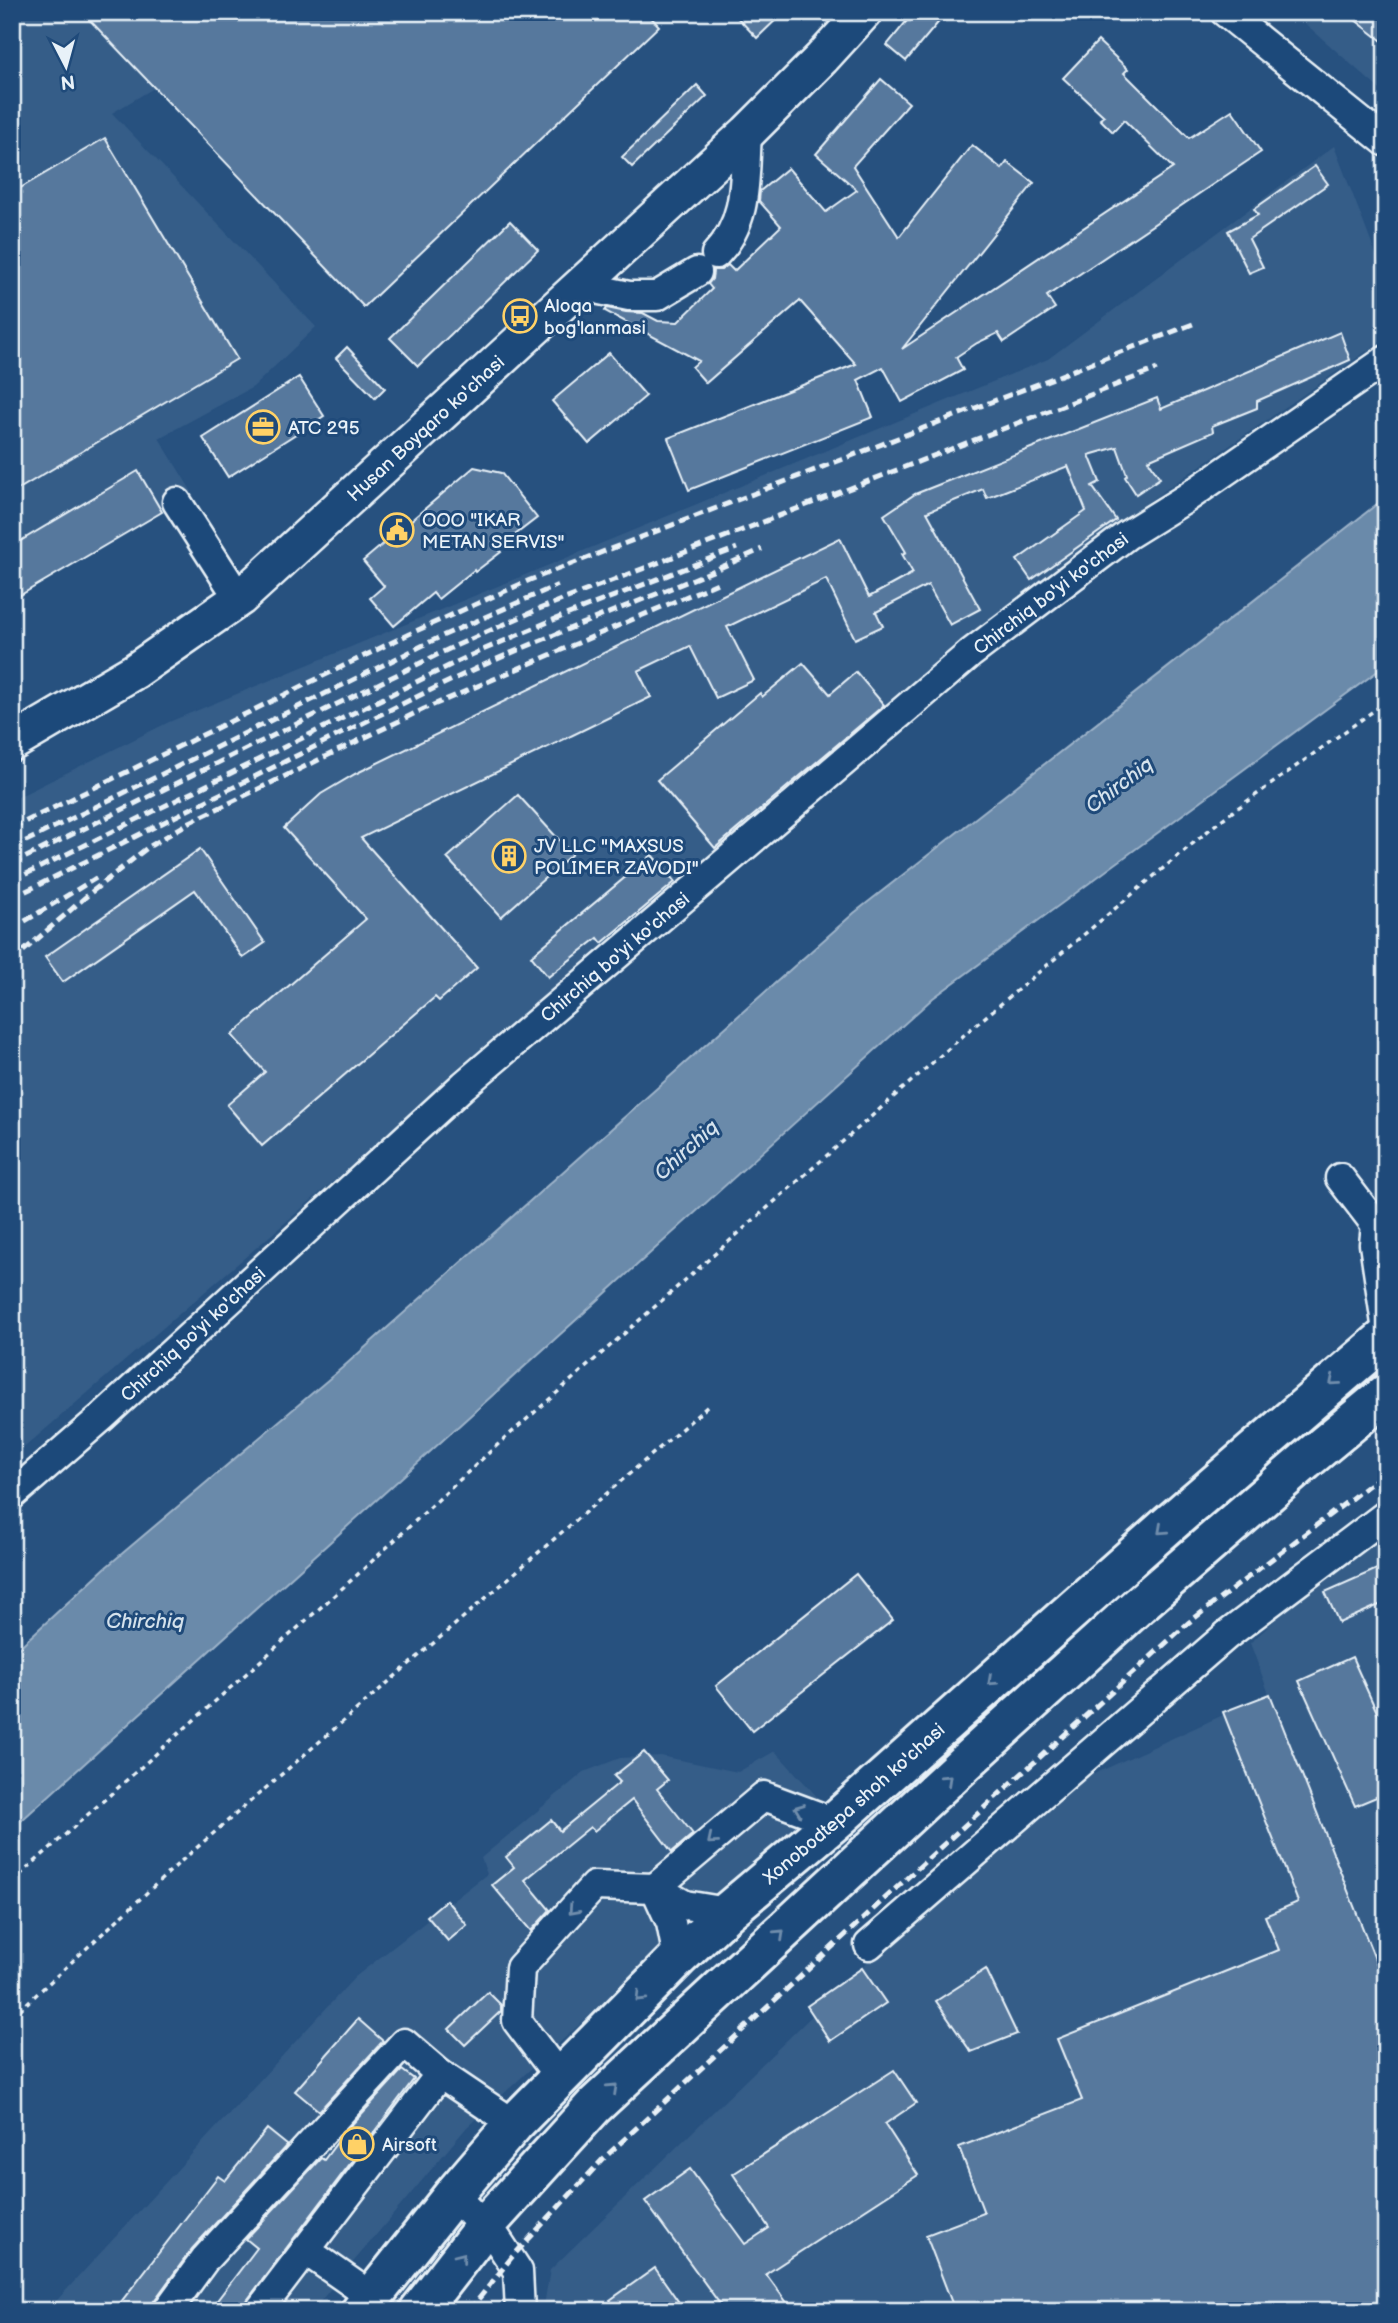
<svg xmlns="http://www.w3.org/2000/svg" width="1398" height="2323" font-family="'Balsamiq Sans',sans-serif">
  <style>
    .built { fill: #355d88 }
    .water { fill: #6b8aaa; stroke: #9db3c9; stroke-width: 2 }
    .building { fill: #57789d; stroke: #e8f1f8; stroke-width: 2 }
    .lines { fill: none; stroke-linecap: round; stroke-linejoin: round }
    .minor-casing { stroke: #e8f1f8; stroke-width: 33 }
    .major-casing { stroke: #e8f1f8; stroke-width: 40 }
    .highway-casing { stroke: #e8f1f8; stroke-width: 44 }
    .path { stroke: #e8f1f8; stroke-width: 3.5; stroke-dasharray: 5 5; stroke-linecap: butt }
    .minor { stroke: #1f4a7a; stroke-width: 28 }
    .major { stroke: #1f4a7a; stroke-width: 35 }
    .highway { stroke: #1f4a7a; stroke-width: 38 }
    .rail { stroke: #e8f1f8; stroke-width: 5; stroke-dasharray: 10 5; stroke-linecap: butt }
    .oneway { stroke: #6f8dac }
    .labels { text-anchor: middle; stroke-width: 6; stroke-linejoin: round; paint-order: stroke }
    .poi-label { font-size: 19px; fill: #e8f1f8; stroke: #1f4a7a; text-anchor: start }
    .street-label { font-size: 19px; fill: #e8f1f8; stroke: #1f4a7a }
    .water-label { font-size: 21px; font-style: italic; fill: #d5e2ec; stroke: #1f4a7a }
  </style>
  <rect width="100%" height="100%" fill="#27517f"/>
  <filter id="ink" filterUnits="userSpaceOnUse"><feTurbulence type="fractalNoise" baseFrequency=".0143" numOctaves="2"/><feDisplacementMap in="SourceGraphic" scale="14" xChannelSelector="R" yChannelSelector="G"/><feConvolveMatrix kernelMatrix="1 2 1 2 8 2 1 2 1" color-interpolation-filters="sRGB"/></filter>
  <g filter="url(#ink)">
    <g class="built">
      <path d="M12,12H235L154,88L112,113L316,327L253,387L159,438L192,492L12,600Z"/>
      <path d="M1292,12H1386V95Z"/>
      <path d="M1334,146L1386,281V338L1126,517L893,699L12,1458V800L169,722L1048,359Z"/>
      <path d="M1386,1519V2311H543L550,2270L885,1945L1057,1791L1269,1694L1250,1643Z"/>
      <path d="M775,1751L823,1803L467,2127L312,2311H47L355,1977L487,1874L481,1858L584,1772L620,1758L661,1756L738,1772Z"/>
    </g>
    <path class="water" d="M1386,497V665L933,998L12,1829V1654L105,1568L342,1368L854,913Z"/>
    <g class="building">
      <path d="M82,12H646L659,26L364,307Z"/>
      <path d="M732,12H784L757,38Z"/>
      <path d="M914,12H947L906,61L887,45Z"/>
      <path d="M1345,12H1386V44Z"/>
      <path d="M1098,41L1128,69L1124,73L1189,138L1232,110L1261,152L1047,296L1055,308L1004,342L998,333L977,343L956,357L963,370L902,402L883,367L858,380L873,417L689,490L668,438L856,364L800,301L706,383L692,367L699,361L605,311L607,308L626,312L643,313L658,321L678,322L712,289L708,284L712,279L713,270H721L728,265L734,271L781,226L759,201L760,191L788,168L826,212L857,190L816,154L881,79L909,103L853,166L899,237L972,145L1002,169L1007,162L1034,183L902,349L1173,168L1124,120L1113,132L1100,119L1104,116L1063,78Z"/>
      <path d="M697,85L707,96L632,167L622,157Z"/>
      <path d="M105,138L237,359L12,493V193Z"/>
      <path d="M1315,166L1328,184L1249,239L1263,267L1249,273L1228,231L1258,215L1254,209Z"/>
      <path d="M510,221L538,250L418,366L390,338Z"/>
      <path d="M1340,332L1350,360L1257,401V408L1212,426L1213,432L1148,460L1160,478L1136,494L1125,477L1127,475L1117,447L1089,455L1100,482L1092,486L1116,520L1031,580L1017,560L1086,511L1068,466L987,498L983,489L927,512L980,609L950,625L928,585L876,612L883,626L855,639L826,579L727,627L754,680L716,698L690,646L638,671L651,697L361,838L477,968L439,1001L435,997L262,1146L227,1105L265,1072L232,1035L366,919L284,828L321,794L355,774L840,538L869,597L913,573L902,554L906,552L884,515L915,494L1157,398L1161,409Z"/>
      <path d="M347,347L385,388L375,398L336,358Z"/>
      <path d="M609,353L646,396L589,444L552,401Z"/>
      <path d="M299,377L324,416L228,477L203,438Z"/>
      <path d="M474,467L501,473L537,518L498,548L501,552L475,572L474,570L438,599L433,593L394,626L370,598L384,586L363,561Z"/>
      <path d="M138,471L162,512L12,600V546Z"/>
      <path d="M803,663L830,694L856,672L884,705L715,848L657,780L760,693L762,697Z"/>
      <path d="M518,795L572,854L501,917L447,858Z"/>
      <path d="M200,849L265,943L243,958L195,890L63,982L45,957Z"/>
      <path d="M652,855L675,882L602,943L598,938L548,977L531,956Z"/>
      <path d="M1386,1565V1602L1339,1623L1325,1592Z"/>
      <path d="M856,1574L893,1620L752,1731L716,1686Z"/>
      <path d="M1352,1657L1386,1732V1793L1355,1806L1299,1681Z"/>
      <path d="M1270,1694L1386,1987V2311H955L926,2235L984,2213L959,2147L1082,2100L1057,2039L1279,1950L1265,1916L1298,1902L1223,1712Z"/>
      <path d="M644,1752L668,1780L657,1789L693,1834L672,1852L632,1800L594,1831L590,1827L525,1880L550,1910L531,1931L492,1885L514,1867L506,1857L551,1820L560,1831L620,1782L614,1776Z"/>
      <path d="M446,1900L467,1925L448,1941L427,1916Z"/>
      <path d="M862,1968L886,2003L830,2041L807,2006Z"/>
      <path d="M986,1969L1017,2034L971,2052L936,2001Z"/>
      <path d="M488,1992L501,2005V2011L465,2045L449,2029Z"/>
      <path d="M358,2019L383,2041L319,2111L295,2091Z"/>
      <path d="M402,2070L414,2079L239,2311H209L257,2248L246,2239L321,2158L324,2160L344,2133Z"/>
      <path d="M894,2070L916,2103L885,2124L918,2175L766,2274L793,2311H725L645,2201L690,2169L745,2244L769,2228L733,2174Z"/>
      <path d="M267,2129L287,2145L192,2249L154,2301L151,2311H114L218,2176L225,2181Z"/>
      <path d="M655,2268L685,2311H618L610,2300Z"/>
    </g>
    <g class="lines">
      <defs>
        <g id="minor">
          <path d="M1225,12L1386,142"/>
          <path d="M716,254C749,220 744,177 747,133"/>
          <path d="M588,279L600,290L629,296H657L697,272"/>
          <path d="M177,502L229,583"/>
          <path d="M1340,1178L1376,1225"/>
          <path d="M1386,1219L1376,1225L1374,1244L1386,1324"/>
          <path id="s1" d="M12,1495L102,1417L464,1085L971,653L1127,535L1185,499L1386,360"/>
          <path d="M655,1888L764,1796L834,1822"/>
          <path d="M655,1888L671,1923L678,1958"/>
          <path d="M869,1945L1227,1635L1386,1515"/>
          <path d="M560,2078L517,2021L520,1968L594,1886L655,1888L685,1905L727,1912"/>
          <path d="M453,2195L497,2239L518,2271L520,2311"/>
          <path d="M305,2250L372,2297"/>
          <path d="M167,2311L205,2259L404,2043L440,2074L514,2124"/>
          <path d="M259,2311L440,2074"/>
        </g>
        <g id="major">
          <path id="s2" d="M12,743L135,671L240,598L747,133L822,58L864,12"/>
        </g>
        <g id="highway">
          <path id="s3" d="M361,2311L453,2195L514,2124L678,1958L727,1912L834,1822L1168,1525L1386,1337"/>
          <path d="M419,2311L485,2226L594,2106L969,1759L1140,1604L1305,1461L1386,1394"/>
        </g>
      </defs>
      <use href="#minor" class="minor-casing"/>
      <use href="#major" class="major-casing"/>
      <use href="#highway" class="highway-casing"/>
      <g class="path">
        <path d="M12,1882L356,1576L494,1448L972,1028L1221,820L1386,702"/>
        <path d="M12,2017L179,1863L708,1406"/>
      </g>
      <use href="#minor" class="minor"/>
      <use href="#major" class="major"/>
      <use href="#highway" class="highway"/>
      <g class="rail">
        <path d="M12,828L409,634L530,580L1193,324"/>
        <path d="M12,848L442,636L558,585"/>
        <path d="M12,864L455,646L539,609L1157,369"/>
        <path d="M12,881L469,656L548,622L737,548"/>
        <path d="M12,898C166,822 318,743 473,670C568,626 667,593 762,549"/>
        <path d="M12,929L96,878"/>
        <path d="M12,961L89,894L147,848L190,822L424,709L720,582"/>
        <path d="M469,2311L512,2257L604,2158L933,1854L1188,1623L1386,1472"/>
      </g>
    </g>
    <defs><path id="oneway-chevron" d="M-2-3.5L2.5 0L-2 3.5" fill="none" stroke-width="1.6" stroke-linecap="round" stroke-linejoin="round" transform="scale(1.75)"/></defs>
    <g class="oneway">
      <use href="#oneway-chevron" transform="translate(1334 1381) rotate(140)"/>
      <use href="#oneway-chevron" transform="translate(1162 1530) rotate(138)"/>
      <use href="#oneway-chevron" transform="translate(992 1681) rotate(138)"/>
      <use href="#oneway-chevron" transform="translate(947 1779) rotate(-43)"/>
      <use href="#oneway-chevron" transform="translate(799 1809) rotate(-159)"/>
      <use href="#oneway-chevron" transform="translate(712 1840) rotate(140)"/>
      <use href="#oneway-chevron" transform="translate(573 1910) rotate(132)"/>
      <use href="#oneway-chevron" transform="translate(780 1934) rotate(-43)"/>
      <use href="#oneway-chevron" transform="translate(640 1997) rotate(135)"/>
      <use href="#oneway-chevron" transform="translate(613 2088) rotate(-43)"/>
      <use href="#oneway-chevron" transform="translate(461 2257) rotate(-52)"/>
    </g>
  </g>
  <defs>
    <symbol id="bus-ring" viewBox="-11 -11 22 22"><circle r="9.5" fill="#1f4a7a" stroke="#ffd166" stroke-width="1.5"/><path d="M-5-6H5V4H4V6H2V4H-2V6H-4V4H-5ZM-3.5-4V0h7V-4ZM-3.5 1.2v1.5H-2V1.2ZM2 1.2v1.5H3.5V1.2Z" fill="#ffd166"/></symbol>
    <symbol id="office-ring" viewBox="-11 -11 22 22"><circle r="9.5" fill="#1f4a7a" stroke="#ffd166" stroke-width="1.5"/><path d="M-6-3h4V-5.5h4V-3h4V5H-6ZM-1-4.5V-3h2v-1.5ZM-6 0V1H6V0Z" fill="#ffd166"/></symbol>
    <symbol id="civic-ring" viewBox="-11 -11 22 22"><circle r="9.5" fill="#1f4a7a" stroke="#ffd166" stroke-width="1.5"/><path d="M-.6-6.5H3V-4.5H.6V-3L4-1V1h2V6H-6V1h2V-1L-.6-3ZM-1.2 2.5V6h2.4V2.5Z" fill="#ffd166"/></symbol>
    <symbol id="building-ring" viewBox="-11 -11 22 22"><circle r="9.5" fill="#1f4a7a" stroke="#ffd166" stroke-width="1.5"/><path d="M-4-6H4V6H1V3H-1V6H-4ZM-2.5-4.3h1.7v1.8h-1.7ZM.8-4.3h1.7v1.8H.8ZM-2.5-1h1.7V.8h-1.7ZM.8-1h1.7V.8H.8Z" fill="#ffd166"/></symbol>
    <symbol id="shop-ring" viewBox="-11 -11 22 22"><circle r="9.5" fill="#1f4a7a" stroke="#ffd166" stroke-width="1.5"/><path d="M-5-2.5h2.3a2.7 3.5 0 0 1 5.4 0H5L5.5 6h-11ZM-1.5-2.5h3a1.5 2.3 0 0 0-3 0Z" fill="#ffd166"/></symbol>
  </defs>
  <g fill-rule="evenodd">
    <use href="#bus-ring" x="501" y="297" width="38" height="38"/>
    <use href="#office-ring" x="244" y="408" width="38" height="38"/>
    <use href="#civic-ring" x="378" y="511" width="38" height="38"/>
    <use href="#building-ring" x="490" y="837" width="38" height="38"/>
    <use href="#shop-ring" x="338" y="2125" width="38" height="38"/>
  </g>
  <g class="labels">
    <g class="poi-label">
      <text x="544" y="312">Aloqa<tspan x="544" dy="22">bog'lanmasi</tspan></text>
      <text x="288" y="434">ATC 295</text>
      <text x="422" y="526">OOO "IKAR<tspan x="422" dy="22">METAN SERVIS"</tspan></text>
      <text x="534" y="852">JV LLC "MAXSUS<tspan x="534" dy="22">POLIMER ZAVODI"</tspan></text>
      <text x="382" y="2151">Airsoft</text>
    </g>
    <g class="street-label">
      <text dy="7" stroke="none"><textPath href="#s2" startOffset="522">Husan Boyqaro ko'chasi</textPath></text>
      <text dy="7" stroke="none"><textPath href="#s1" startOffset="1376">Chirchiq bo'yi ko'chasi</textPath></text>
      <text dy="7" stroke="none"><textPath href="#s1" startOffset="808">Chirchiq bo'yi ko'chasi</textPath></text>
      <text dy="7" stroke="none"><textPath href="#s1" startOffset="242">Chirchiq bo'yi ko'chasi</textPath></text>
      <text dy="7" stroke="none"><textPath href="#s3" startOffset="709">Xonobodtepa shoh ko'chasi</textPath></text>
    </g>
    <g class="water-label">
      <text transform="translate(1119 785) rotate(-37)" y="7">Chirchiq</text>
      <text transform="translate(686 1150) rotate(-42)" y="7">Chirchiq</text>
      <text x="145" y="1628">Chirchiq</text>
    </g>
  </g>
  <rect width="1398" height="2323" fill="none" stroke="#1f4a7a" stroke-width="42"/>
  <rect x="21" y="21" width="1356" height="2281" fill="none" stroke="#e8f1f8" stroke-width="2.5" filter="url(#ink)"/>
  <g transform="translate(66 66) rotate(174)" stroke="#1f4a7a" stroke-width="5" paint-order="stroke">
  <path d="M0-5L12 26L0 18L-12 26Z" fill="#e8f1f8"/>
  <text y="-10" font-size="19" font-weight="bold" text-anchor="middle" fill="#e8f1f8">N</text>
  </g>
</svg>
